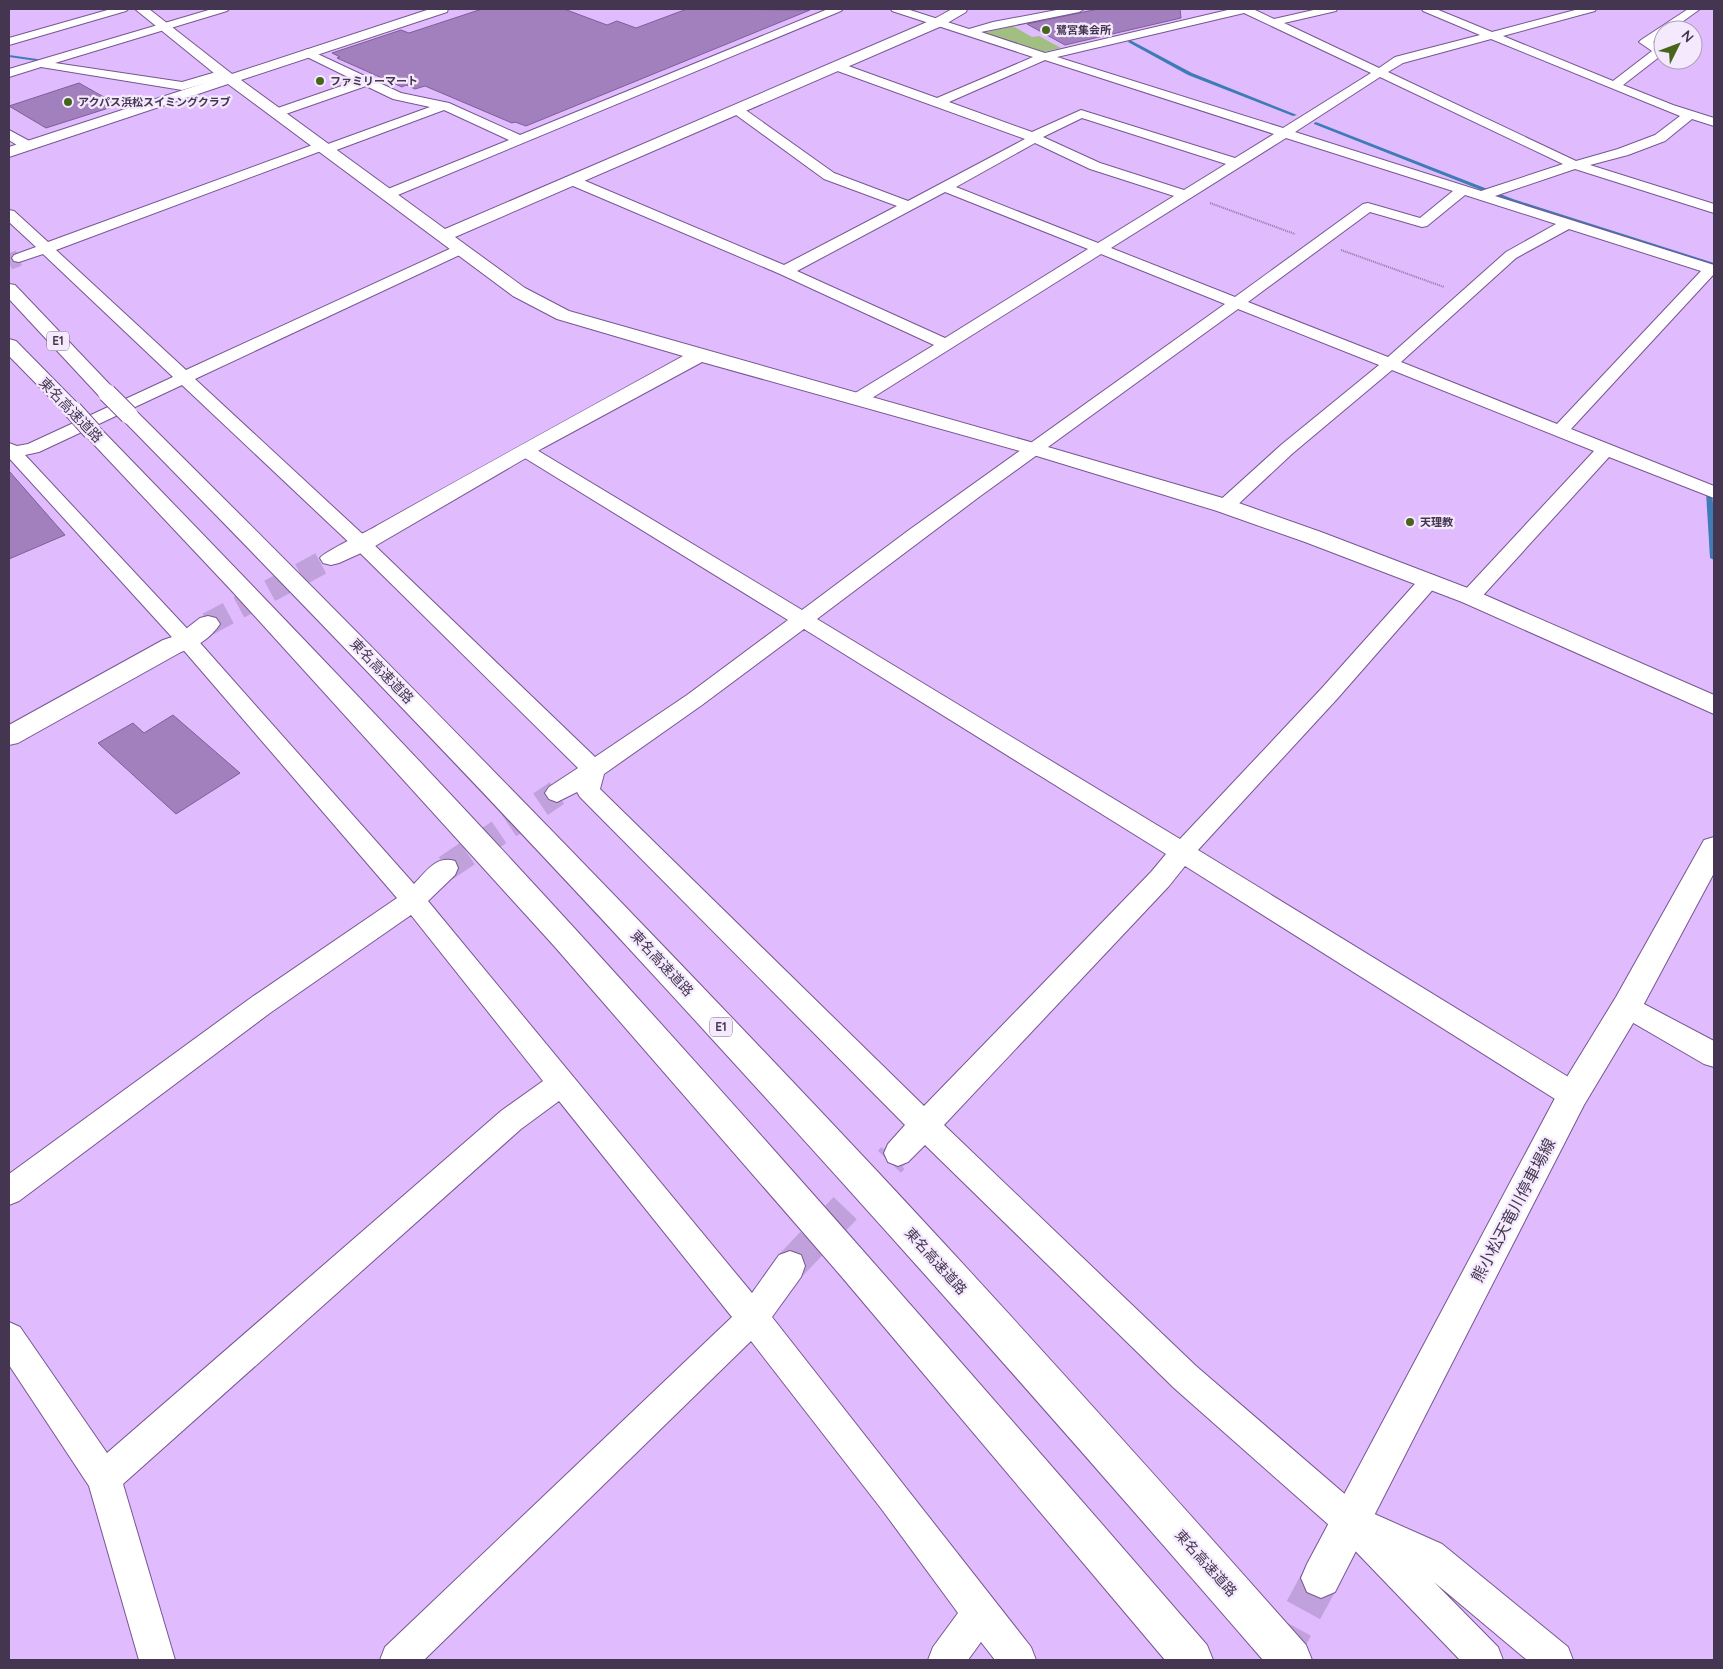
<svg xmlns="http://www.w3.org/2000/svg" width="1723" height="1669" font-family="Quicksand,'Noto Sans JP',sans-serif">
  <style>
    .green { fill: #a1bf80 }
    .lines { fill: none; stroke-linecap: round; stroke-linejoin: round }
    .stream { fill: #3d7cb6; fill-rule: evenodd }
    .building { fill: #a280be; stroke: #7f5e99 }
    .street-tunnel-far2 { stroke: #c1a1db; stroke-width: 16; stroke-dasharray: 16 8; stroke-linecap: butt }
    .street-tunnel-far1 { stroke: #c1a1db; stroke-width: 26; stroke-dasharray: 26 12; stroke-linecap: butt }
    .street-tunnel { stroke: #c1a1db; stroke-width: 32; stroke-dasharray: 32 16; stroke-linecap: butt }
    .secondary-tunnel-far1 { stroke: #c1a1db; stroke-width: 23; stroke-dasharray: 23 12; stroke-linecap: butt }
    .secondary-tunnel { stroke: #c1a1db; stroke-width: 38; stroke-dasharray: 38 19; stroke-linecap: butt }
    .street-casing { stroke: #775691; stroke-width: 2 }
    .secondary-casing { stroke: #775691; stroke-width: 2 }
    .highway-casing { stroke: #775691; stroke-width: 2 }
    .path { stroke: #9178a6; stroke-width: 2; stroke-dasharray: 1 1; stroke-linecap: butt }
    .street { fill: #fff; fill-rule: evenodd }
    .secondary { fill: #fff; fill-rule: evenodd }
    .highway { fill: #fff; fill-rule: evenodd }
    .highway-bridge-casing { stroke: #775691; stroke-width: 20; stroke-linecap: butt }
    .highway-bridge { stroke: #fff; stroke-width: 18 }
    .poi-dot { fill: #47651a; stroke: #f4e9fd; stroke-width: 2 }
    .labels { text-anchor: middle; stroke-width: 4.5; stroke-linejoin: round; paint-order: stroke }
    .far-poi-label { font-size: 11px; font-weight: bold; fill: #443650; stroke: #f4e9fd; text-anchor: start }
    .shield { fill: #f4e9fd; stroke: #796c84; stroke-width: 1 }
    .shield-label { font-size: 12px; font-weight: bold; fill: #443650 }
    .street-label { font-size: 14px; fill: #443650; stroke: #f4e9fd }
    .near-street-label { font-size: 16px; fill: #443650; stroke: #f4e9fd }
  </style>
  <rect width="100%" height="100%" fill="#e0bcfe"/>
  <path class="green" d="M1013,26L1032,37L1039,36L1061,48L1043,52L983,33Z"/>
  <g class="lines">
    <g class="stream">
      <path d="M1130,40L1192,73L1297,115L1293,116L1188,75L1128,42Z"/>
      <path d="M9,55L37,59L39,60L37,61L9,57Z"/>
      <path d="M1316,122L1513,199L1714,263V267L1509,201L1314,124V123Z"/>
      <path d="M1709,490L1712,492L1714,515V560L1710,558L1706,492Z"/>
    </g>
  </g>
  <g class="building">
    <path d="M482,9H564L607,25L617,21L636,28L687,9L810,10L526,126L515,122L512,123L425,86L415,89L406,85L402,87L337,58L340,57L332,53L401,30L409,33Z"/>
    <path d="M1098,9H1180L1181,18L1065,45L1027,24Z"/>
    <path d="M79,83L118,105L46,128L9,106Z"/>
    <path d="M9,471L65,535L9,559Z"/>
    <path d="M173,715L240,773L176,814L98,743L133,723L144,733Z"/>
  </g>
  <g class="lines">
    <path class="street-tunnel-far2" d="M9,262L19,258"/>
    <g class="street-tunnel-far1">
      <path d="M446,868L557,793"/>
      <path d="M892,1159L898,1153"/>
    </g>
    <path class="street-tunnel" d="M790,1266L893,1158"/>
    <path class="secondary-tunnel-far1" d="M208,624L331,558"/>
    <path class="secondary-tunnel" d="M1276,1660L1321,1578"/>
    <defs>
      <g id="street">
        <path d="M111,9H128L126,11L9,45V38Z"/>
        <path d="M212,9H229L227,11L55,63L182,82L223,70L227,71L229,74L227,77L182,90L41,67L9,77V69Z"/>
        <path d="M828,9H843L841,11L393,197L388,198L381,194L383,191L509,140L444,110L331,152L321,151L56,250L186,370L456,246H466L468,249L466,252L195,379L369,540L595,757L687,695L788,620L520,455L517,451L520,447L526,446L532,447L802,610L909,530L1225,304L1101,254L864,403L858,404L852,403L849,399L852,395L934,345L780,274L566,183L564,180L566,177H576L784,265L897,206L824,179L732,112L730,109L732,106H740L834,173L908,201L1025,139L832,69L830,66L832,63H840L937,98L1033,57L892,11L891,9H907L969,29L993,22L1062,9H1084L1079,12L981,32L1045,53L1232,9H1253L1274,19L1318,9H1337L1336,11L1284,23L1379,68L1395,57L1480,35L1423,11L1422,9H1436L1492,32L1579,9H1596L1595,11L1503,36L1613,81L1652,51L1639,42L1641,40L1688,9H1700L1671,30H1663V35L1653,42L1663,48V54L1623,85L1673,105L1714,118V126L1692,119L1665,141L1628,155L1590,165L1714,204V213L1575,169L1495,196L1714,265V274L1571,429L1714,486V498L1609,457L1477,602L1470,604L1463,602L1460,597L1463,592L1594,451L1392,370L1293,453L1232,510L1225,512L1218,510L1216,506L1218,502L1281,445L1379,365L1238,309L979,497L817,619L1180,839L1321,689L1422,576L1429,575L1436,576L1439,581L1436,586L1337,699L1198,850L1583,1086L1587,1095L1583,1104L1573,1108L1563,1104L1185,866L1169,886L944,1125L1196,1366L1361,1508L1442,1544L1568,1647L1573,1660H1527L1434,1582L1498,1647L1503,1660H1460L1338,1533L1174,1388L925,1145L908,1162L898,1166L888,1162L884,1153L888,1144L905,1125L580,797L577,792L557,802L549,799L545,793L549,787L578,768L355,548L182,385L39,452L25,455L194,636L414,884C426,872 436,855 455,861L458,868L455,875L428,901L752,1293L779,1255L790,1251L801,1255L805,1266L801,1277L772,1317L1031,1647L1036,1660H995L981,1642L968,1660H928L933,1647L958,1613L883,1511L751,1341L424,1660H380L385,1647L732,1317L559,1101L521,1129L123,1484L175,1660H139L89,1486L9,1365V1322L20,1327L107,1453L501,1111L543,1081L411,915L270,1013L19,1201L9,1205V1174L252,997L397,898L180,646L9,458V443L17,446L28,444L173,377L43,254L19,262L14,261L12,258L14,255L36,247L9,222V210L14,211L48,242L318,143L328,144L430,107L393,99L366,86L280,116H272L270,113L272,110L356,81L303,55L301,53L307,49L401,93L449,103L520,135ZM1244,13L1371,73L1283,128L1057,57ZM1491,39L1680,116L1655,135L1618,149L1576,161L1388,72L1403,63ZM1045,60L1274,134L1235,158L1081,110L1032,132L949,102ZM1380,77L1563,164L1481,191L1295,132ZM1082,118L1226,164L1184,190L1100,163L1043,137ZM1286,138L1453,191L1420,218L1368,203L1363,204L1235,297L1111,248ZM1035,143L1090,169L1174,196L1098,243L956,187ZM945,192L1088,249L945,338L797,271ZM1465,195L1556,224L1506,252L1388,357L1248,302L1370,212L1422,227L1427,226ZM1569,229L1701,271L1557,424L1401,362L1516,258ZM804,629L1166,854L1151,872L924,1106L600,789L604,774L702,705Z"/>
        <path d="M9,130L33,143L35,146L33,149H23L9,140Z"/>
        <path d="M1627,995L1714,1041V1067L1704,1064L1618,1014L1614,1006L1618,998Z"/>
      </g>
      <g id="secondary">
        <path d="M135,9H149L232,74L430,9H448L447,12L241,80L445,229L934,19L952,9H967L966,12L944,25L455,237L525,288L569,311L1041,445L1233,501L1321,532L1478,592L1714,695V714L1462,602L1305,542L1217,511L1027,453L702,362L543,448L370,549L339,563L331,565L323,563L320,558C325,551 367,532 378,525C479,468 581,412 683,356L557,319L513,296L228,84L9,157V147L220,78Z"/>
        <path d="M208,616L216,618L220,624C211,638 196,647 181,652L18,743L9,745V725L163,640L178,635L200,618Z"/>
        <path d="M1714,837V873L1638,1015L1584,1105L1335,1592L1321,1598L1307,1592L1301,1578L1307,1564L1562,1085L1616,997L1704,840Z"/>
      </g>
      <g id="highway">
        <path d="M9,284L15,285L114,389L117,393L114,397L107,399L100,397L9,299Z"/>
        <path d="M9,339L16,341L80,406L83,410L80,414L73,416L66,414L9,356Z"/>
        <path d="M129,409L136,411C387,660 634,912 876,1170C1022,1326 1164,1485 1306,1645L1312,1660H1263C1082,1451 899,1243 712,1039C520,828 322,623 122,419L119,415L122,411Z"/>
        <path d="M92,425L99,427C260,593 421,760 577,931C791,1166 999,1405 1207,1645L1213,1660H1165L841,1276L555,947L231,590L85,435L82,431L85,427Z"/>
      </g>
    </defs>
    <use href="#street" class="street-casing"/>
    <use href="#secondary" class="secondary-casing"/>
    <use href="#highway" class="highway-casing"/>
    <g class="path">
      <path d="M1210,203L1295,234"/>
      <path d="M1341,250L1444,287"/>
    </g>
    <use href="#street" class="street"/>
    <use href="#secondary" class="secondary"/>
    <use href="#highway" class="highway"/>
    <defs>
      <g id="highway-bridge">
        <path d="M107,393L129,415"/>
        <path d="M73,410L92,431"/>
      </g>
    </defs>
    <use href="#highway-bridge" class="highway-bridge-casing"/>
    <use href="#highway-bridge" class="highway-bridge"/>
  </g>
  <g class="poi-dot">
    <circle cx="1046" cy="30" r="5"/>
    <circle cx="320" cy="81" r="5"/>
    <circle cx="68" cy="102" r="5"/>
    <circle cx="1410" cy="522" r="5"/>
  </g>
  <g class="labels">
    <g class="far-poi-label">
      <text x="1056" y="34">鷺宮集会所</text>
      <text x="330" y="85">ファミリーマート</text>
      <text x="78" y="106">アクパス浜松スイミングクラブ</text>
      <text x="1420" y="526">天理教</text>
    </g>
    <g class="shield">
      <rect x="47" y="331.5" width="22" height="19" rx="4"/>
      <rect x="710" y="1017.5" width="22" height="19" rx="4"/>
    </g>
    <g class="shield-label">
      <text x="58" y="345">E1</text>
      <text x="721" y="1031">E1</text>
    </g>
    <g class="street-label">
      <text transform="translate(71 410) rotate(46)" y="5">東名高速道路</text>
      <text transform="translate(382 671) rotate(46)" y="5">東名高速道路</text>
      <text transform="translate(662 963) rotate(47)" y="5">東名高速道路</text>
      <text transform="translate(936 1261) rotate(48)" y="5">東名高速道路</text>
      <text transform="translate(1206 1563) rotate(48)" y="5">東名高速道路</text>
    </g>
    <g class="near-street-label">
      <text transform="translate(1513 1210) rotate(-62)" y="6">熊小松天竜川停車場線</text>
    </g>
  </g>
  <rect width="1723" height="1669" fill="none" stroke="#443650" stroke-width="20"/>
  <g transform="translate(1678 45) rotate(48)"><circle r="24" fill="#f4e9fd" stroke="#aea1b8"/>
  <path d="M0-4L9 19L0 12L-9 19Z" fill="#47651a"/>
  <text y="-8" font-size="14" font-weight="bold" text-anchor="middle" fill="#443650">N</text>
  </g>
</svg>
